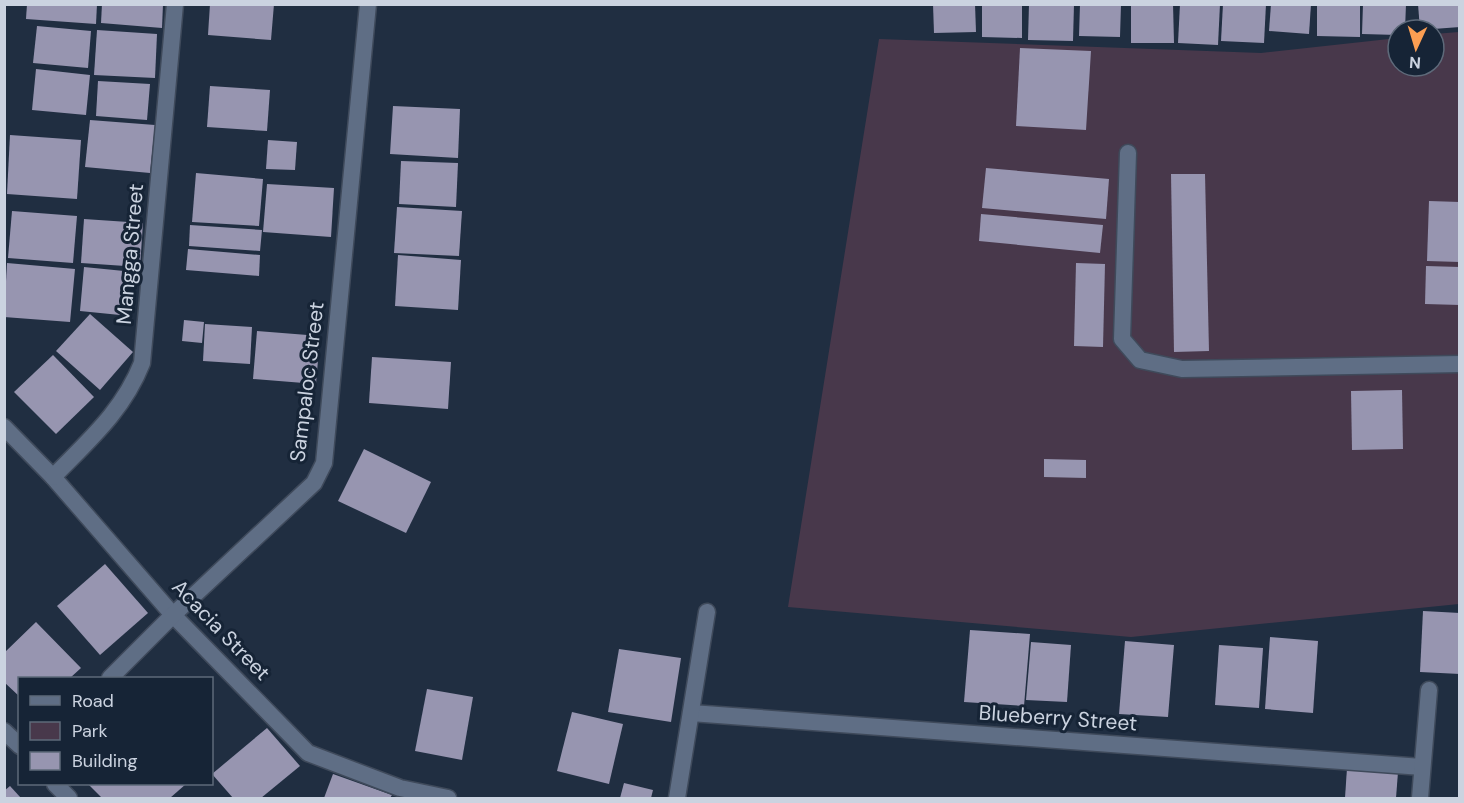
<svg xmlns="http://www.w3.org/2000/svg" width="1464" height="803" font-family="'DM Sans',sans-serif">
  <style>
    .green { fill: #48384b }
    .building { fill: #9795b0 }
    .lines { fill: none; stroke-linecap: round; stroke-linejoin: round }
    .minor-casing { stroke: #3f4a5b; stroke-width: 19 }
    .minor { stroke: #5f6e85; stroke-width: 16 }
    .labels { text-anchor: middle; stroke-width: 6; stroke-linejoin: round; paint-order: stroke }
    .street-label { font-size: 21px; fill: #cbd3e0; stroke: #162436 }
  </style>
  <rect width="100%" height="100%" fill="#202e41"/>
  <path class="green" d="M1459,32V604L1131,637L788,607L879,39L1261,53L1398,38V66H1434V34Z"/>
  <g class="building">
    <path d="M27,4H97L96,24L26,19Z"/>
    <path d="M102,4H163L162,28L101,23Z"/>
    <path d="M210,4H274L271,40L208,35Z"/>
    <path d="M933,4H975L976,32L934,33Z"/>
    <path d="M982,4H1022V38L982,37Z"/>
    <path d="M1029,4H1074L1073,41L1028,40Z"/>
    <path d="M1080,4H1121L1120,37L1079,36Z"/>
    <path d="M1173,4L1174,43H1131V5Z"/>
    <path d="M1180,4H1220L1218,45L1178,43Z"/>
    <path d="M1223,4H1266L1264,43L1221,41Z"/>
    <path d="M1271,4H1311L1309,34L1269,31Z"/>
    <path d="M1363,4H1406L1405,30H1398V35L1362,34Z"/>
    <path d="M1418,4H1460V27L1420,30Z"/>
    <path d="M1317,5H1360V37L1317,36Z"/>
    <path d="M37,26L91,31L88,68L33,63Z"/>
    <path d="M97,30L157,34L155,78L94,75Z"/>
    <path d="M1020,48L1091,51L1086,130L1016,126Z"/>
    <path d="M36,69L90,75L86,115L32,110Z"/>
    <path d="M98,81L150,84L147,120L96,116Z"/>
    <path d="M210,86L270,90L267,131L207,127Z"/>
    <path d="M393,106L460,109L458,158L390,154Z"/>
    <path d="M90,120L155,125L150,173L85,167Z"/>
    <path d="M10,135L81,140L77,199L7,194Z"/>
    <path d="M268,140L297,142L295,170L266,169Z"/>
    <path d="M401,161L458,163L456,207L399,204Z"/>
    <path d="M986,168L1109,179L1106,219L982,208Z"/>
    <path d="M196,173L263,179L259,226L192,222Z"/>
    <path d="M1171,174H1205L1209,351L1174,352Z"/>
    <path d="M267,184L334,188L331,237L263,232Z"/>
    <path d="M1429,201L1460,202V262L1427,261Z"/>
    <path d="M397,207L462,211L459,256L394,253Z"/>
    <path d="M12,211L77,216L73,263L8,258Z"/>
    <path d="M981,214L1103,225L1100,253L979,241Z"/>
    <path d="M84,219L143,223L140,267L81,263Z"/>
    <path d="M190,225L262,230L260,251L189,246Z"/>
    <path d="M188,249L260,255L259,276L186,270Z"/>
    <path d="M398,255L461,260L458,310L395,306Z"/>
    <path d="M7,263L75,269L70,322L4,317Z"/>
    <path d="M1076,263L1105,264L1103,347L1074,346Z"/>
    <path d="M1426,266L1460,267V305L1425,304Z"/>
    <path d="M84,267L134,272L130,316L80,311Z"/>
    <path d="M90,314L133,352L100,390L56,351Z"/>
    <path d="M184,320L204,322L202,343L182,341Z"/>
    <path d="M205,324L252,327L250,364L203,361Z"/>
    <path d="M257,331L320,336L316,384L253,379Z"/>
    <path d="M53,355L94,397L56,434L14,392Z"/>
    <path d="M372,357L451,362L448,409L369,403Z"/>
    <path d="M1402,390L1403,449L1352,450L1351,391Z"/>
    <path d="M364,449L431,482L406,533L338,501Z"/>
    <path d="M1044,459L1086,460V478L1044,477Z"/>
    <path d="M105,564L148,613L100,655L57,606Z"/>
    <path d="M1423,611L1460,613V674L1420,672Z"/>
    <path d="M36,622L81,668L70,678H20V697L4,682V653Z"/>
    <path d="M970,630L1030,634L1024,706L964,702Z"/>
    <path d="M1270,637L1318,641L1313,713L1265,709Z"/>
    <path d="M1125,641L1174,645L1168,717L1119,714Z"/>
    <path d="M1031,642L1071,645L1067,702L1026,700Z"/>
    <path d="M1219,645L1263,648L1259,708L1215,705Z"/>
    <path d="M619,649L681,658L671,722L608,712Z"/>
    <path d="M427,689L473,697L462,760L415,751Z"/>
    <path d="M572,712L623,724L609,784L557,771Z"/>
    <path d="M267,728L300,766L261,798H233L212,774Z"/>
    <path d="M1347,768L1398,772L1396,798H1345Z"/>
    <path d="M333,774L392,795L390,798H324Z"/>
    <path d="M624,783L653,790L651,798H620Z"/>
    <path d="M88,784H186L170,798H102Z"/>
    <path d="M10,786L21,798H4V791Z"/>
  </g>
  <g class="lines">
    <defs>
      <g id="minor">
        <path d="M1128,153L1122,339L1140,360L1182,369L1460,364"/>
        <path d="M4,427L53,477L173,615L308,753L400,788L448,798"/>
        <path d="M53,477C89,440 123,411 142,363L175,4"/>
        <path d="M110,678L173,615L314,483L324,463L368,4"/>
        <path d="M691,713L1422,767"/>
        <path d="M4,731L20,746"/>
        <path d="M55,784L69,798"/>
        <path d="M677,798L707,612"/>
        <path d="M1420,798L1429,690"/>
      </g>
    </defs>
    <use href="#minor" class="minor-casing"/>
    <use href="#minor" class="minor"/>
  </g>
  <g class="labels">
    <g class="street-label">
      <text transform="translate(130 254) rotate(-85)" y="7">Mangga Street</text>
      <text transform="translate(307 382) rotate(-83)" y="7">Sampaloc Street</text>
      <text transform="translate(221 630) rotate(46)" y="7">Acacia Street</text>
      <text transform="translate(1058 718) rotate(4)" y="7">Blueberry Street</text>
    </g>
  </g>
  <rect width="1464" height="803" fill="none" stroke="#cbd3e0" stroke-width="12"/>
  <rect x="18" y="677" width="195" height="108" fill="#162436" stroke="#5e6a7a" stroke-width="1.5"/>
  <rect x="30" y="696" width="30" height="9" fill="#5f6e85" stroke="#5e6a7a" stroke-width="1.5"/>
  <text x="72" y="707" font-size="18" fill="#cbd3e0">Road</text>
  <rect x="30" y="722" width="30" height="18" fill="#48384b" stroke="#5e6a7a" stroke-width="1.5"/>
  <text x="72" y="737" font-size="18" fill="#cbd3e0">Park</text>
  <rect x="30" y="752" width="30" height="18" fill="#9795b0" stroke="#5e6a7a" stroke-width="1.5"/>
  <text x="72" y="767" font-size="18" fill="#cbd3e0">Building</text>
  <g transform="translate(1416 48) rotate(184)"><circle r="28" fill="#162436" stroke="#5e6a7a" stroke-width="1.5"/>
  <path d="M0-4.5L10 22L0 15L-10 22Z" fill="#fb9e52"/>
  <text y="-9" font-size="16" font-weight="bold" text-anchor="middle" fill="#cbd3e0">N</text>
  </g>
</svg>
